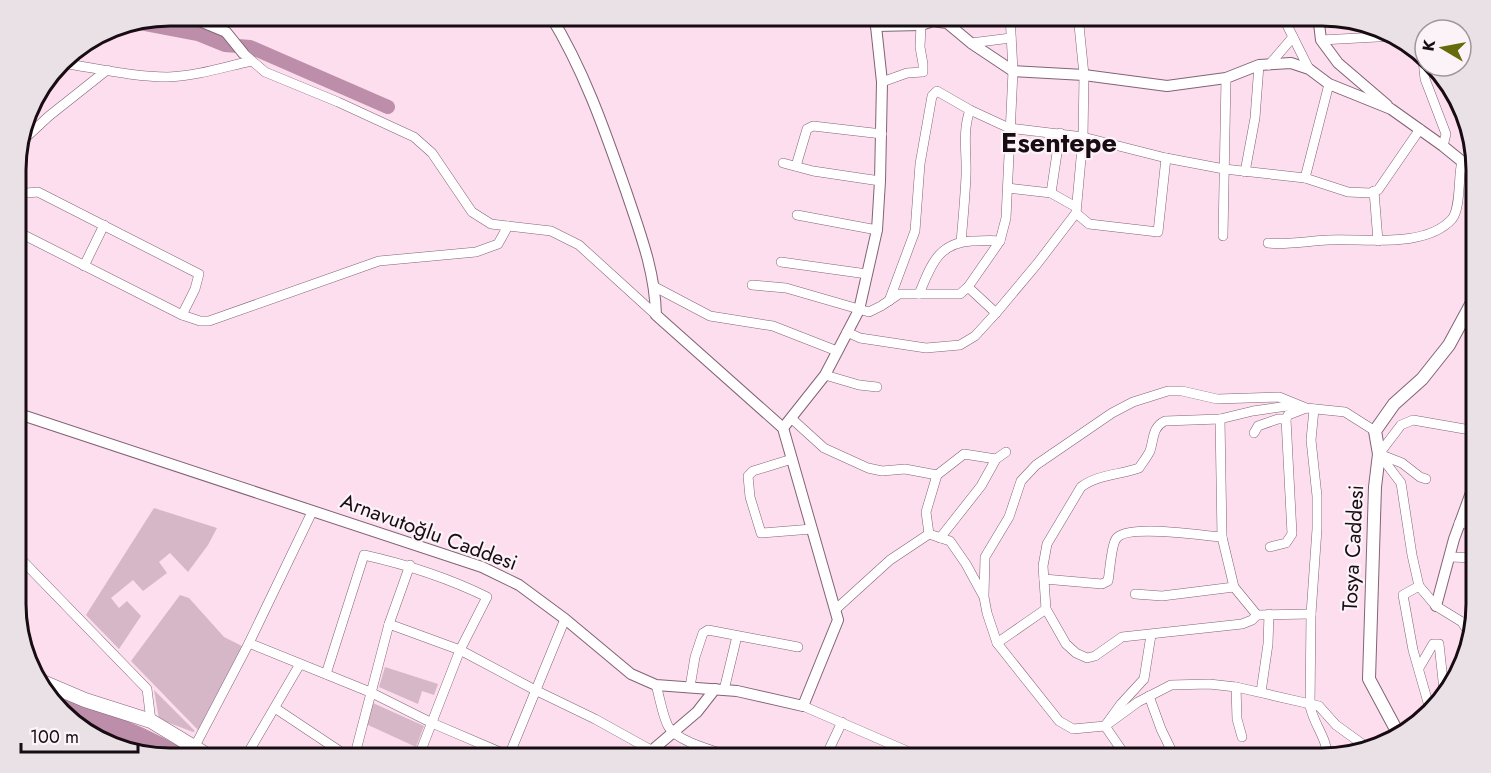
<svg xmlns="http://www.w3.org/2000/svg" width="1491" height="773" font-family="Jost,sans-serif">
  <style>
    .built { fill: #ffd2eb }
    .green { fill: #d6b7c8 }
    .water { fill: #bd8ea9 }
    .lines { fill: none; stroke-linecap: round; stroke-linejoin: round }
    .river { stroke: #bd8ea9; stroke-width: 14 }
    .minor-casing { stroke: #836375; stroke-width: 10 }
    .tertiary-casing { stroke: #836375; stroke-width: 12 }
    .secondary-casing { stroke: #836375; stroke-width: 14 }
    .primary-casing { stroke: #836375; stroke-width: 15 }
    .minor { stroke: #fff; stroke-width: 9 }
    .tertiary { stroke: #fff; stroke-width: 10 }
    .secondary { stroke: #fff; stroke-width: 12 }
    .primary { stroke: #fff; stroke-width: 14 }
    .labels { text-anchor: middle; stroke-width: 4.5; stroke-linejoin: round; paint-order: stroke }
    .street-label { font-size: 21px; fill: #180c13; stroke: #fbf3f7 }
    .district-label { font-size: 27px; font-weight: bold; fill: #180c13; stroke: #fbf3f7 }
    .rim { fill: none; stroke: #180c13; stroke-width: 3 }
  </style>
  <rect width="100%" height="100%" fill="#fcdeef"/>
  <path class="built" d="M670,744L712,758H656Z"/>
  <g class="green">
    <path d="M154,508L217,528L208,545L188,572L170,553L159,562L167,573L143,591L133,580L111,598L119,608L127,601L141,616L119,649L86,615Z"/>
    <path d="M180,595L189,598L224,637L242,646L198,730L131,661Z"/>
    <path d="M385,667L438,684L434,695L422,691L418,704L379,687Z"/>
    <path d="M154,690L195,731L193,732L159,719Z"/>
    <path d="M373,703L424,726L416,747L366,724Z"/>
  </g>
  <path class="water" d="M48,695C101,708 153,729 199,758H170L157,755L81,724Z"/>
  <g class="lines">
    <path class="river" d="M135,22L198,34L225,45L250,47L388,107"/>
    <defs>
      <g id="minor">
        <path d="M1282,15L1309,69"/>
        <path d="M209,25L213,15"/>
        <path d="M1321,40L1396,36"/>
        <path d="M971,43L1011,38"/>
        <path d="M243,53L265,72L338,102L414,137L432,153L472,212L491,224L551,231L579,245L656,315"/>
        <path d="M1423,60L1425,79L1446,134L1443,146"/>
        <path d="M61,63C96,68 133,77 168,77C196,76 224,67 251,61"/>
        <path d="M1269,65L1293,37"/>
        <path d="M882,82L907,73L923,72V64L920,47L921,25"/>
        <path d="M20,143L49,116L107,70"/>
        <path d="M783,163L813,171L880,181"/>
        <path d="M796,166L807,129L813,126L882,134"/>
        <path d="M1245,172L1255,118L1259,65"/>
        <path d="M1305,178L1329,84"/>
        <path d="M1008,188L1051,193L1076,207"/>
        <path d="M1374,191L1378,241"/>
        <path d="M1051,193L1060,133"/>
        <path d="M15,194L38,192L199,274L195,289L182,315"/>
        <path d="M1076,213L1089,224L1158,232L1166,158"/>
        <path d="M797,215L877,230"/>
        <path d="M16,231L182,315L200,321H209L379,261L476,252L498,244L508,226"/>
        <path d="M1223,236L1226,78"/>
        <path d="M961,242C963,220 965,198 966,176C967,153 962,132 970,110"/>
        <path d="M1268,243C1287,245 1308,241 1328,240C1363,238 1425,249 1452,219C1461,208 1458,176 1462,161"/>
        <path d="M781,262L867,274"/>
        <path d="M84,266L104,225"/>
        <path d="M752,285L786,288L869,312L881,306L899,294H960L968,287L1000,241L1006,218L1013,71L1010,15"/>
        <path d="M655,287L710,316L773,326L837,351"/>
        <path d="M968,287L996,313"/>
        <path d="M919,294C931,266 937,243 972,241C981,241 991,240 1000,241"/>
        <path d="M889,301L915,231L920,164L932,96L937,91L970,110L1009,128L1083,137L1166,158L1224,169L1305,178L1348,192L1370,193L1378,190L1420,129"/>
        <path d="M847,332L860,338L926,348L960,345L975,336L996,313L1037,264L1076,213L1083,137L1084,75L1078,15"/>
        <path d="M825,375L859,385L877,387"/>
        <path d="M1295,405L1253,411L1220,419L1222,537L1234,587L1257,615L1311,614"/>
        <path d="M1314,409L1311,440L1317,496V529L1311,614L1310,706C1314,725 1327,738 1328,758"/>
        <path d="M791,418L824,448L868,468L882,471L905,469L937,475"/>
        <path d="M1220,419L1165,421C1152,427 1154,439 1150,451C1147,457 1143,462 1139,468C1120,475 1098,474 1081,487L1047,544L1043,566L1046,609L1066,644L1076,653L1087,658L1095,656L1122,637L1242,624L1252,620L1257,615"/>
        <path d="M1254,433L1258,426L1278,419H1286L1288,415L1306,408"/>
        <path d="M1379,454L1401,483L1412,555L1419,586L1436,606L1462,622L1471,623"/>
        <path d="M1379,454L1401,425L1413,420L1476,431"/>
        <path d="M1379,454L1402,463L1420,477L1426,479"/>
        <path d="M792,459L753,471L748,476L750,497L761,533L812,529"/>
        <path d="M937,475L964,454L996,459"/>
        <path d="M1459,523L1476,524"/>
        <path d="M929,534L926,512L937,475"/>
        <path d="M940,538L981,486L996,459L1006,452"/>
        <path d="M1270,547L1286,543L1292,534L1286,419"/>
        <path d="M16,554L147,689L151,721"/>
        <path d="M1450,557L1476,558"/>
        <path d="M1044,579L1102,584L1108,581C1110,571 1111,546 1116,539C1126,523 1203,536 1222,537"/>
        <path d="M1419,586L1403,595L1413,650L1429,706"/>
        <path d="M1135,594L1162,596L1234,587"/>
        <path d="M984,595L985,557L1009,517L1021,481L1036,465L1112,413L1133,402L1168,391H1182L1217,399L1279,397L1306,408L1345,412L1375,431"/>
        <path d="M835,610L890,560L929,534L950,541L966,564L984,597L987,613L997,643L1059,721L1073,729L1105,726L1138,702L1171,685L1209,684L1236,687L1319,706L1336,725L1365,746"/>
        <path d="M1462,622L1469,633"/>
        <path d="M389,624L460,650L535,690L595,719L651,750"/>
        <path d="M249,643L370,692L432,723L514,758"/>
        <path d="M997,643L1046,609"/>
        <path d="M1419,668L1433,644H1439L1444,690"/>
        <path d="M326,674L364,555C409,565 446,577 487,597L460,650L418,758"/>
        <path d="M656,685C660,698 662,714 668,726C676,742 719,752 736,758"/>
        <path d="M690,687L695,657L703,633L708,630L798,647"/>
        <path d="M1236,687L1237,719L1242,737"/>
        <path d="M724,690L737,636"/>
        <path d="M1261,692L1268,644L1269,614"/>
        <path d="M1149,696L1161,729L1175,758"/>
        <path d="M803,706L923,758"/>
        <path d="M275,708L350,758"/>
        <path d="M195,746L249,643L312,512"/>
        <path d="M245,758L300,664"/>
        <path d="M354,758L389,624L410,565"/>
        <path d="M508,758L565,619"/>
        <path d="M825,758L842,722"/>
        <path d="M1127,758L1105,726L1121,704L1144,679L1151,635"/>
      </g>
      <g id="tertiary">
        <path d="M185,15L226,32L243,53"/>
        <path d="M1318,15L1321,40L1338,63L1387,105"/>
        <path d="M876,26L921,25L933,21L947,23L971,43L1013,71L1084,75L1167,86L1226,78L1259,65L1291,63L1309,69L1329,84L1391,109L1443,146L1475,172"/>
        <path d="M16,413L482,567L519,585L565,619L631,674L656,685L737,691L803,706L838,620L783,428L656,315C655,271 640,233 626,191C605,131 584,70 550,15"/>
        <path d="M783,428L825,375L859,310L877,230L880,181L882,82L876,26V15"/>
        <path d="M1436,606L1454,539L1476,479"/>
        <path d="M643,758L697,712L715,689"/>
      </g>
      <path id="secondary" d="M1399,735L1369,679L1375,487L1379,454L1375,431L1394,404L1422,379L1449,345L1475,297"/>
      <path id="primary" d="M38,680L85,700L151,721L212,758"/>
    </defs>
    <use href="#minor" class="minor-casing"/>
    <use href="#tertiary" class="tertiary-casing"/>
    <use href="#secondary" class="secondary-casing"/>
    <use href="#primary" class="primary-casing"/>
    <use href="#minor" class="minor"/>
    <use href="#tertiary" class="tertiary"/>
    <use href="#secondary" class="secondary"/>
    <use href="#primary" class="primary"/>
  </g>
  <g class="labels">
    <g class="street-label">
      <text transform="translate(429 532) rotate(20)" y="7">Arnavutoğlu Caddesi</text>
      <text transform="translate(1353 548) rotate(-87)" y="7">Tosya Caddesi</text>
    </g>
    <g class="district-label">
      <text x="1059" y="152">Esentepe</text>
    </g>
  </g>
  <path d="M0 0H1491V773H0ZM170 26H1322A144 144 0 0 1 1466 170V604A144 144 0 0 1 1322 748H170A144 144 0 0 1 26 604V170A144 144 0 0 1 170 26Z" fill="#e9e1e5" fill-rule="evenodd"/>
  <path class="rim" d="M170 26H1322A144 144 0 0 1 1466 170V604A144 144 0 0 1 1322 748H170A144 144 0 0 1 26 604V170A144 144 0 0 1 170 26Z"/>
  <g transform="translate(1443 48) rotate(280)"><circle r="28" fill="#fbf3f7" stroke="#a0979c" stroke-width="1.5"/>
  <path d="M0-4.5L10 22L0 15L-10 22Z" fill="#666a0a"/>
  <text y="-9" font-size="16" font-weight="bold" text-anchor="middle" fill="#180c13">K</text>
  </g>
  <path d="M21 743v9h117v-9" fill="none" stroke="#180c13" stroke-width="3"/>
  <text x="30" y="743" font-size="18" fill="#180c13" stroke="#fbf3f7" stroke-width="4.5" paint-order="stroke">100 m</text>
</svg>
